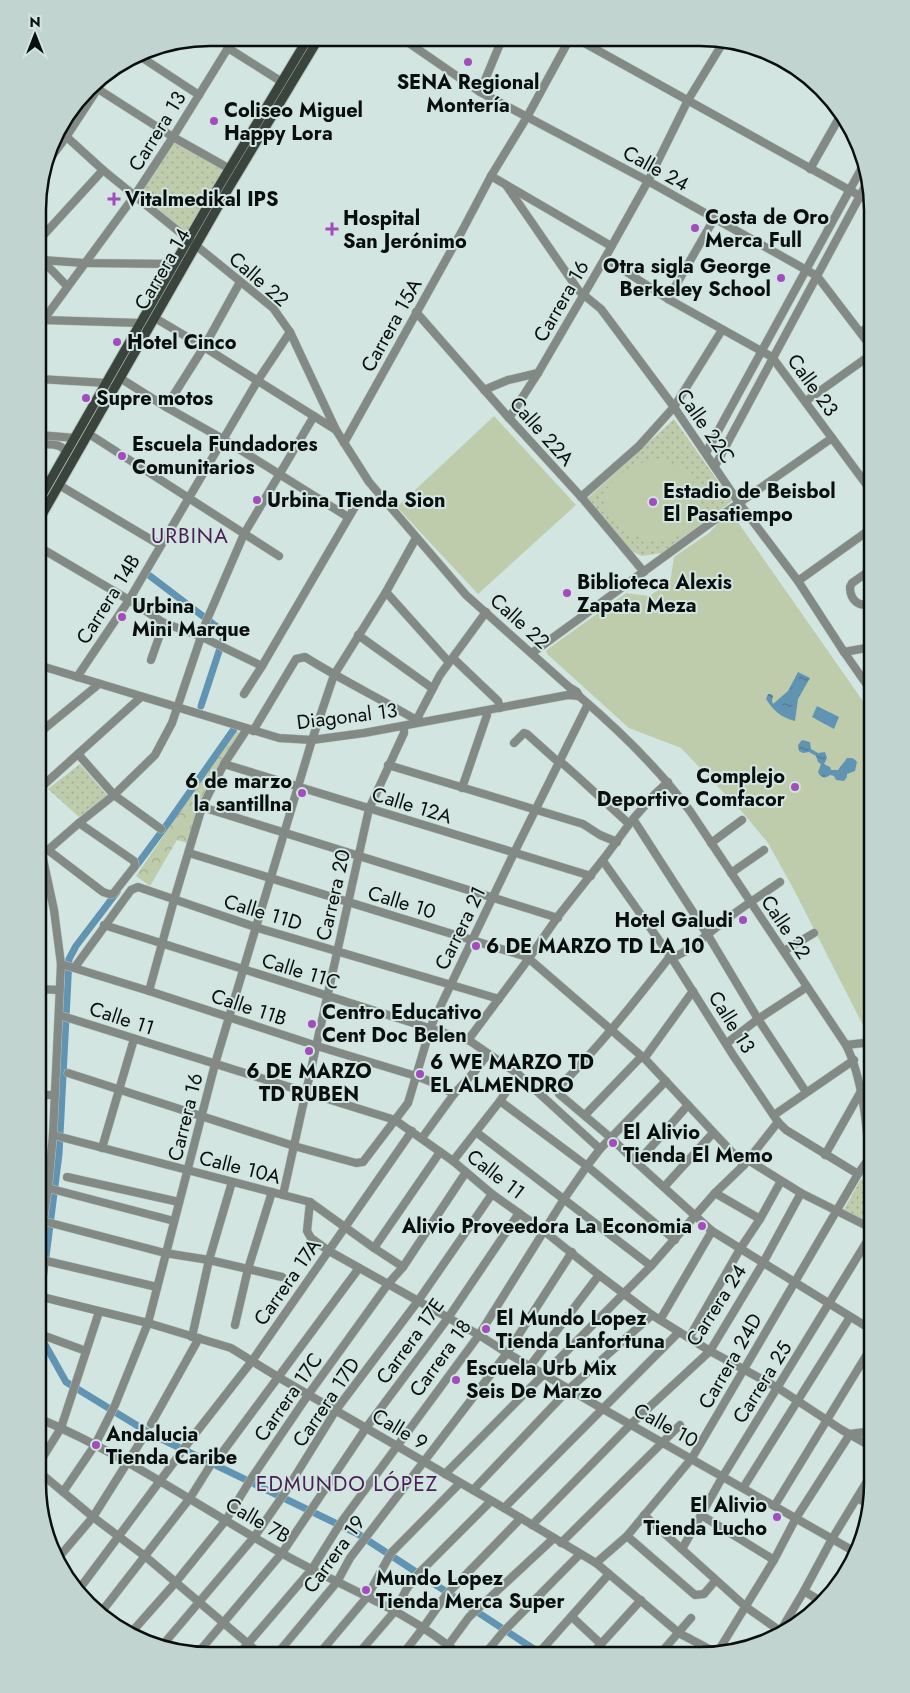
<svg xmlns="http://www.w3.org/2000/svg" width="910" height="1693" font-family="Jost,sans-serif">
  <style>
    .grass { fill: url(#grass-dots) }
    .forest { fill: url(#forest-crowns) }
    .pitch { fill: #beccac }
    .water { fill: url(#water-ripples) }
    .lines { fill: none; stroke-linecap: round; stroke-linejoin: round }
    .canal { stroke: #6194b2; stroke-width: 7 }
    .minor-casing { stroke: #b2c3be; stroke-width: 9 }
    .major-casing { stroke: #b2c3be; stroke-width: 11 }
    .minor { stroke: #838984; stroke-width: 8 }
    .major { stroke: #3a433c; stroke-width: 9 }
    .poi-dot { fill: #a24dbb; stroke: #d2e5e0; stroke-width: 2 }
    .labels { text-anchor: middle; stroke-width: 4; stroke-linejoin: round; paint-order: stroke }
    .poi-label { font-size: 20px; font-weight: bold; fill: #090f0e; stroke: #d2e5e0; text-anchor: start }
    .street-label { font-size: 20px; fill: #090f0e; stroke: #d2e5e0 }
    .neighbourhood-label { font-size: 21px; letter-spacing: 1px; fill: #492055; stroke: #d2e5e0 }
    .rim { fill: none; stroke: #090f0e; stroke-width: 2.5 }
  </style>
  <defs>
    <pattern id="grass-dots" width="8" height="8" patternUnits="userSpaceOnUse" patternTransform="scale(1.25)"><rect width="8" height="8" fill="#beccac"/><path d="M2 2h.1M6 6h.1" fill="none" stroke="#a2ae93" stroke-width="1.8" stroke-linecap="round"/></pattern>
    <pattern id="forest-crowns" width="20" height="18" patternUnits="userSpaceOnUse" patternTransform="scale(1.25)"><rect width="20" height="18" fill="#beccac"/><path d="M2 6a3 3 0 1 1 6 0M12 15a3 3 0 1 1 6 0" fill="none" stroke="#a2ae93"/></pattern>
    <pattern id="water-ripples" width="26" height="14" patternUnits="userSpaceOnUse" patternTransform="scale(1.25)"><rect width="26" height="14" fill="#6194b2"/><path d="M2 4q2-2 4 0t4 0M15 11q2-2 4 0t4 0" fill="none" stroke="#4e778f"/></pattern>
  </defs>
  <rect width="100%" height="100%" fill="#d2e5e0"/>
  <g class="grass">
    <path d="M174,141L224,170L187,234L139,191Z"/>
    <path d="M674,419L732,501L662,553L642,556L631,551L588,498Z"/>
    <path d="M80,764L108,796L79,817L48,789Z"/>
    <path d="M861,1179L865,1181L870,1222L865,1224L843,1211Z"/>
  </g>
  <path class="forest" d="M235,731L240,732C217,769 201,802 187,843L177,840L150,886L136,876Z"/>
  <g class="pitch">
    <path d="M494,416L576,505L478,594L397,507Z"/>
    <path d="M648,460C684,457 699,485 703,516L686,533L667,540H645L626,532L612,518L605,505L604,492L619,474Z"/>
    <path d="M730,511L872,714V1037H869L793,888L768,843L744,814L681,748L629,728L547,654L546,651L548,649L626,593L649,596L670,583L674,557L709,533Z"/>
  </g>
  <g class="water">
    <path d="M798,672L810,678L798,699L795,721C780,717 774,711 766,699L768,694H771L773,696L772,701L773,704L788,691Z"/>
    <path d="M817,706L839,717L834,729L812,717Z"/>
    <path d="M802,740L810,742L811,749L818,753L825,752L827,758L824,764L830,767L831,770H838L847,758C852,758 854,758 857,762L855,771L847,774V777L844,781L836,780L834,776L830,775C825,779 821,778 818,772L821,764L818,762L816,756L809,752L803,753L799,751L798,745Z"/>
  </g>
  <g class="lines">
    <g class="canal">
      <path d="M65,121L66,122L78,104"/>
      <path d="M150,576L225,633L201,706"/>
      <path d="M134,869L168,823L234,729"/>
      <path d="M38,1320L59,1154L69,959L76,946L117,892"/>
      <path d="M38,1332L66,1382L151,1434L358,1534L543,1655"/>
    </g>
    <defs>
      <g id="minor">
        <path d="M220,38L225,41L228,48L282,82"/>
        <path d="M403,39L480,92L648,181L817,276L872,348"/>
        <path d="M579,40L871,202"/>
        <path d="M138,55L199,95"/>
        <path d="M98,89L173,137L230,169"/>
        <path d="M480,92L502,39"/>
        <path d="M58,129L103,170L273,308L290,332L336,430L369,482L466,595L569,687L577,692L579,696C619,730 658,768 690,811L846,1045C866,1085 868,1145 872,1190"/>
        <path d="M46,164L66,137L108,73"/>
        <path d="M810,169L839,118"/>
        <path d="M491,176L611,246"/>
        <path d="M506,185L579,291L601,309L674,407L739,503L798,581L844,652L872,692"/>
        <path d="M39,240L103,170"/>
        <path d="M605,258L668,299L772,357L872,492"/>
        <path d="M42,260L84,263L175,264"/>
        <path d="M42,260L67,286"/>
        <path d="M668,299L714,219"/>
        <path d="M416,312L509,418L583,499L644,572"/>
        <path d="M155,318L204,347L336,430"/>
        <path d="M43,320L141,323"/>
        <path d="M39,326L135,195L173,137L228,48"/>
        <path d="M861,332L872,324"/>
        <path d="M120,378L166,407L223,439L348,517"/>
        <path d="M39,379L107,383"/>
        <path d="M484,390L508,380L538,373"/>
        <path d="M806,401L872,354"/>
        <path d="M166,407L204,347L240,282"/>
        <path d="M509,418L538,373L605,258L648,181L688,100L724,41"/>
        <path d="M89,434L279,556"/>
        <path d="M39,435L75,438"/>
        <path d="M344,443L462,231L491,176L527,117L569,40"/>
        <path d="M39,444C49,445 63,442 66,454"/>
        <path d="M706,453L865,162"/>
        <path d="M715,466L868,181"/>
        <path d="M59,485L160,545"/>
        <path d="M581,497L639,446L674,407L722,330"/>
        <path d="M39,547L129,600L164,623L200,636L262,666"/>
        <path d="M798,581L872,528"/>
        <path d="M386,592L447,660H455L498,701L500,708"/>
        <path d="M872,601C860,610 850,600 850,587L852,583L872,569"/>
        <path d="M358,635L432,688"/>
        <path d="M844,652L872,647"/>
        <path d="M532,653L709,524L832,438"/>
        <path d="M151,660L164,623"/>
        <path d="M38,665L279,738L312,740L364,733L568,695L579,696"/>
        <path d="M77,677L129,600L258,380L290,332"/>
        <path d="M244,694L262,666L356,505"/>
        <path d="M418,722L419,715L440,675L486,612"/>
        <path d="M253,731L296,659L305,657C340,679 377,697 413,718H418"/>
        <path d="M38,734L99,684"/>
        <path d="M514,743L524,733L527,734L556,760L561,762L578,777L627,822H635L709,937L758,1019L806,1092"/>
        <path d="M78,754L114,795L161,829"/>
        <path d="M224,764L591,876"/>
        <path d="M388,765L583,824L600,835L617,842"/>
        <path d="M462,788L487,715L486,711"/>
        <path d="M38,790L141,697"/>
        <path d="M202,807L558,918"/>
        <path d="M711,843L742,820"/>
        <path d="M48,850L103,892L109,894H113L135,866L134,861L79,823"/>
        <path d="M189,853L527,957L646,1060L744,1165"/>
        <path d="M38,854L48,850L79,823L114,795L155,755L172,723L206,622L244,534L314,416"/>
        <path d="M603,861L673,960L733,1055L778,1122L786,1130L858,1174"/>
        <path d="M731,873L764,850"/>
        <path d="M780,882C762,895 743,906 726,920C709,932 688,954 668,959C633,1004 598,1048 558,1088L559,1094L611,1138L637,1163L712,1231L872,1330"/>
        <path d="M104,925L470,1041L518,1074L600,1149"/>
        <path d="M784,951L814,933"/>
        <path d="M61,964L149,991L317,1046L416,1076L429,1081L454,1094"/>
        <path d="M75,967L131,890L138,887L255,927L499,999"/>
        <path d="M38,989L59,990"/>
        <path d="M149,991L174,900L202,807L224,764L247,729"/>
        <path d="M59,1015L395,1120L453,1161L492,1194L544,1231L599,1275L652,1315L710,1351L778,1388L842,1430L872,1447"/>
        <path d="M468,1040L527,961L559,915L605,857L633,819L655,794L668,782"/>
        <path d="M727,1043L758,1019L807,987"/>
        <path d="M846,1045L872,1042"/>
        <path d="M68,1073L294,1146L356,1163L363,1162L408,1103L431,1026L514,853L588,704"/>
        <path d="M38,1095H55"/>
        <path d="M500,1101L587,1166L675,1240"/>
        <path d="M585,1115L640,1058L646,1056L693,991"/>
        <path d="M774,1115L854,1060"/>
        <path d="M476,1132L651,1266"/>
        <path d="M53,1135L310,1202L374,1248L403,1267"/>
        <path d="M422,1138L454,1094L475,1071L488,1054"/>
        <path d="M102,1148L134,1039"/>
        <path d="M825,1155L860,1093"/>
        <path d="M748,1160L801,1193L867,1226"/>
        <path d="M453,1161L500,1101L518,1074"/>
        <path d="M637,1163L688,1105"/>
        <path d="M67,1177L179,1202"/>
        <path d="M664,1187L713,1133"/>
        <path d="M48,1188L174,1221"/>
        <path d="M715,1193L760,1219"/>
        <path d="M283,1195L369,809L404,733V726"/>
        <path d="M310,1202L307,1231L311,1238L329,1251L479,1335L507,1353L603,1409L857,1553"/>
        <path d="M43,1221L165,1253L209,1260L282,1277"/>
        <path d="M374,1248L440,1152"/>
        <path d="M38,1254L48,1188L53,1135L61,964L54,910L42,854L38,844"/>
        <path d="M38,1259L157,1287"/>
        <path d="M38,1296L148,1323L231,1348L278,1377L504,1508L596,1563L679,1633C691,1640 704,1645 715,1653"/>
        <path d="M660,1320L712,1231"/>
        <path d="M235,1325L248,1269L272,1192"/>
        <path d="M45,1336L86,1351"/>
        <path d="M192,1337L209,1260L232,1182"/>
        <path d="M689,1338L740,1249L760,1219L781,1181"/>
        <path d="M530,1366L599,1275"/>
        <path d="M38,1418C124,1454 201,1508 283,1554C342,1587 407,1610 460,1655"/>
        <path d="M151,1424L199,1338"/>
        <path d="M184,1448L252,1361L412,1131"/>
        <path d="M216,1461L359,1268"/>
        <path d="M38,1465L61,1428L99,1312"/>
        <path d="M38,1471L93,1517L146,1557L260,1654"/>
        <path d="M445,1474L651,1266L715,1193L744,1165L778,1122"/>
        <path d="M743,1488L850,1317"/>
        <path d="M473,1490L570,1388L652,1315"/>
        <path d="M63,1492L95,1445L115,1405L148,1323L215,1064L312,740L334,675L386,592L416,538"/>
        <path d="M857,1498L870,1505"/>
        <path d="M775,1505L872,1346"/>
        <path d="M504,1508L679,1332"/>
        <path d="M644,1515L746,1607L783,1633"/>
        <path d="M701,1515L774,1560"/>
        <path d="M532,1525L631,1424L710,1351L763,1263L801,1193"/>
        <path d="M627,1536L695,1595L704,1594L715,1581"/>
        <path d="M561,1543L680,1425"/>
        <path d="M682,1549L723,1476L869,1238L872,1235"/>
        <path d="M59,1557L93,1517L144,1436"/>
        <path d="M596,1563L627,1536L692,1458L858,1174L869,1158"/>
        <path d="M80,1588L180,1454"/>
        <path d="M804,1591L822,1602"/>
        <path d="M99,1615L190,1498L210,1466"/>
        <path d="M572,1617L601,1644"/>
        <path d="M130,1634L176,1582L226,1520L251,1479L308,1395L388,1284L403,1267L466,1172"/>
        <path d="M778,1635L804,1591L832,1539L872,1473"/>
        <path d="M161,1647L255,1536L284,1494L336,1410L418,1301L492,1194"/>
        <path d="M717,1653L774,1560L796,1518L850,1434L872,1431"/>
        <path d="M197,1654L282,1553L366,1428L448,1318L519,1213"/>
        <path d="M239,1654L312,1569L342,1521L479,1335L564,1199L587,1166L600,1149L666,1081"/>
        <path d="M277,1654L337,1582L350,1558L507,1353L572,1252"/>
        <path d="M319,1654L367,1597L391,1553L460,1483"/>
        <path d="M358,1654L395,1611L406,1590L416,1576L491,1501"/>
        <path d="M402,1655L423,1628L446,1595L521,1518"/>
        <path d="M441,1655L469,1617L554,1538"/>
        <path d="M484,1655L503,1632L580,1554"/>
        <path d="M537,1655L609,1574"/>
        <path d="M591,1655L641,1600"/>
        <path d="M659,1655L691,1618"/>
      </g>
      <g id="major">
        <path d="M39,500L219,186L308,38"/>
        <path d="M39,520L227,191L319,38"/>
      </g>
    </defs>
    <use href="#minor" class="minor-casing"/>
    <use href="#major" class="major-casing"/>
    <use href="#minor" class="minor"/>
    <use href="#major" class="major"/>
  </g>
  <g class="poi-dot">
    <circle cx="468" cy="62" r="5"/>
    <circle cx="214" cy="121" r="5"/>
    <path d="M111.5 191.5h5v5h5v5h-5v5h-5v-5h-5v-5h5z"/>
    <circle cx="695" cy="228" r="5"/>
    <path d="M329.5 221.5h5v5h5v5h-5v5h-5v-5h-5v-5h5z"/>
    <circle cx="781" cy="278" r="5"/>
    <circle cx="117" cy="342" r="5"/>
    <circle cx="86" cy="398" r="5"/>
    <circle cx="122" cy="456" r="5"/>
    <circle cx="257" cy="500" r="5"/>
    <circle cx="653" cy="502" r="5"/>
    <circle cx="567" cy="593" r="5"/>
    <circle cx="122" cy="617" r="5"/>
    <circle cx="795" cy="787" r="5"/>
    <circle cx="302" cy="793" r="5"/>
    <circle cx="743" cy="920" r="5"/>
    <circle cx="476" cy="946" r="5"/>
    <circle cx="312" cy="1024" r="5"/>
    <circle cx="309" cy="1051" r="5"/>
    <circle cx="420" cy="1074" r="5"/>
    <circle cx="613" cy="1143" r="5"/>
    <circle cx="702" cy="1226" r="5"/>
    <circle cx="486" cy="1329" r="5"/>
    <circle cx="456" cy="1380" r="5"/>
    <circle cx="96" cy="1445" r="5"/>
    <circle cx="777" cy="1517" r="5"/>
    <circle cx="366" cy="1590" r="5"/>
  </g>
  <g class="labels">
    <g class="poi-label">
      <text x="468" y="89" text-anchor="middle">SENA Regional<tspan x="468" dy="23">Montería</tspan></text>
      <text x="224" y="117">Coliseo Miguel<tspan x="224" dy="23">Happy Lora</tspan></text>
      <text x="125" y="206">Vitalmedikal IPS</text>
      <text x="705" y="224">Costa de Oro<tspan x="705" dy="23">Merca Full</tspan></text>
      <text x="343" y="225">Hospital<tspan x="343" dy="23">San Jerónimo</tspan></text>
      <text x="771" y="273" text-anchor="end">Otra sigla George<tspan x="771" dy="23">Berkeley School</tspan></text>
      <text x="127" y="349">Hotel Cinco</text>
      <text x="96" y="405">Supre motos</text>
      <text x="132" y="451">Escuela Fundadores<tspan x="132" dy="23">Comunitarios</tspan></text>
      <text x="663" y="498">Estadio de Beisbol<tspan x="663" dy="23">El Pasatiempo</tspan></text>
      <text x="267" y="507">Urbina Tienda Sion</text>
      <text x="577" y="589">Biblioteca Alexis<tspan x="577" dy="23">Zapata Meza</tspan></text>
      <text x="132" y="613">Urbina<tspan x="132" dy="23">Mini Marque</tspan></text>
      <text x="785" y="783" text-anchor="end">Complejo<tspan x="785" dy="23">Deportivo Comfacor</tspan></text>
      <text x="292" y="788" text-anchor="end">6 de marzo<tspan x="292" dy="23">la santillna</tspan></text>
      <text x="733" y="927" text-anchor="end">Hotel Galudi</text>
      <text x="486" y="953">6 DE MARZO TD LA 10</text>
      <text x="322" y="1019">Centro Educativo<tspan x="322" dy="23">Cent Doc Belen</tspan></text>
      <text x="430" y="1069">6 WE MARZO TD<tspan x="430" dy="23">EL ALMENDRO</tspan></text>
      <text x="309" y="1078" text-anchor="middle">6 DE MARZO<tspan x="309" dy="23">TD RUBEN</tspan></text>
      <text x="623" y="1139">El Alivio<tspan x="623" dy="23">Tienda El Memo</tspan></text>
      <text x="692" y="1233" text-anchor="end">Alivio Proveedora La Economia</text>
      <text x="496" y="1325">El Mundo Lopez<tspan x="496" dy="23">Tienda Lanfortuna</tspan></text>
      <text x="466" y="1375">Escuela Urb Mix<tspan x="466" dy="23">Seis De Marzo</tspan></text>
      <text x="106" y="1441">Andalucia<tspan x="106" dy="23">Tienda Caribe</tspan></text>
      <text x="767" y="1512" text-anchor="end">El Alivio<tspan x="767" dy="23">Tienda Lucho</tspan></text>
      <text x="376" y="1585">Mundo Lopez<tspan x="376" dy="23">Tienda Merca Super</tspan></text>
    </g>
    <g class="street-label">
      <text transform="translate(157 131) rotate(-58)" y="7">Carrera 13</text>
      <text transform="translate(656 168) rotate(29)" y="7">Calle 24</text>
      <text transform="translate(162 269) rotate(-60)" y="7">Carrera 14</text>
      <text transform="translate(259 279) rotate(41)" y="7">Calle 22</text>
      <text transform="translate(561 301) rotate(-60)" y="7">Carrera 16</text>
      <text transform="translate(391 325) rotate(-61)" y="7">Carrera 15A</text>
      <text transform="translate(813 385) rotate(54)" y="7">Calle 23</text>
      <text transform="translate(706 426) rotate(55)" y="7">Calle 22C</text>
      <text transform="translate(542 431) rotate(48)" y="7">Calle 22A</text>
      <text transform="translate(108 599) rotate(-58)" y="7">Carrera 14B</text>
      <text transform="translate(520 621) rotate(42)" y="7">Calle 22</text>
      <text transform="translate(347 716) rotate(-7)" y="7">Diagonal 13</text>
      <text transform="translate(412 805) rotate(17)" y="7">Calle 12A</text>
      <text transform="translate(333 895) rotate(-77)" y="7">Carrera 20</text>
      <text transform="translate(402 902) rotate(17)" y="7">Calle 10</text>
      <text transform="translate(263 912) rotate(17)" y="7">Calle 11D</text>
      <text transform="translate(786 927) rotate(56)" y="7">Calle 22</text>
      <text transform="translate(460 928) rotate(-64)" y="7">Carrera 21</text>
      <text transform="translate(301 971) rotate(17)" y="7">Calle 11C</text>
      <text transform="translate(249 1007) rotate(18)" y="7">Calle 11B</text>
      <text transform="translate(122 1018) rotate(18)" y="7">Calle 11</text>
      <text transform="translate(732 1022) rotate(58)" y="7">Calle 13</text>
      <text transform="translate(185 1117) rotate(-76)" y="7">Carrera 16</text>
      <text transform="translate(240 1167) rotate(14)" y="7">Calle 10A</text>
      <text transform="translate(496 1174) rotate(38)" y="7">Calle 11</text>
      <text transform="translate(287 1282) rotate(-55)" y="7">Carrera 17A</text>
      <text transform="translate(716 1305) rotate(-57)" y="7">Carrera 24</text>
      <text transform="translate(410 1341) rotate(-54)" y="7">Carrera 17E</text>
      <text transform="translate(440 1358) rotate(-54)" y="7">Carrera 18</text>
      <text transform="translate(730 1361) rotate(-60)" y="7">Carrera 24D</text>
      <text transform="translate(762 1382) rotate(-58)" y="7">Carrera 25</text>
      <text transform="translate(288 1397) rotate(-55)" y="7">Carrera 17C</text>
      <text transform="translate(326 1402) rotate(-56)" y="7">Carrera 17D</text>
      <text transform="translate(666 1425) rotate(29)" y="7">Calle 10</text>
      <text transform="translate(400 1429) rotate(31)" y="7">Calle 9</text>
      <text transform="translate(258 1520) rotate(30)" y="7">Calle 7B</text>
      <text transform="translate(334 1554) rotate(-54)" y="7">Carrera 19</text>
    </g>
    <g class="neighbourhood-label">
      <text x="190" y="543">URBINA</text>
      <text x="347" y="1491">EDMUNDO LÓPEZ</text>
    </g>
  </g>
  <path d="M0 0H910V1693H0ZM210 46H700A164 164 0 0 1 864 210V1483A164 164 0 0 1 700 1647H210A164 164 0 0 1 46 1483V210A164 164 0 0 1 210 46Z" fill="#c2d4cf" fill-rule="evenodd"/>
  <path class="rim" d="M210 46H700A164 164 0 0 1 864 210V1483A164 164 0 0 1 700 1647H210A164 164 0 0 1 46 1483V210A164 164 0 0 1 210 46Z"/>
  <g transform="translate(35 35)" stroke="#d2e5e0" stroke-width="4" paint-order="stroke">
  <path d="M0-4L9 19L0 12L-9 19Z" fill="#090f0e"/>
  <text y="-8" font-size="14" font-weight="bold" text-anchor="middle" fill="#090f0e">N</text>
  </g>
</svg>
